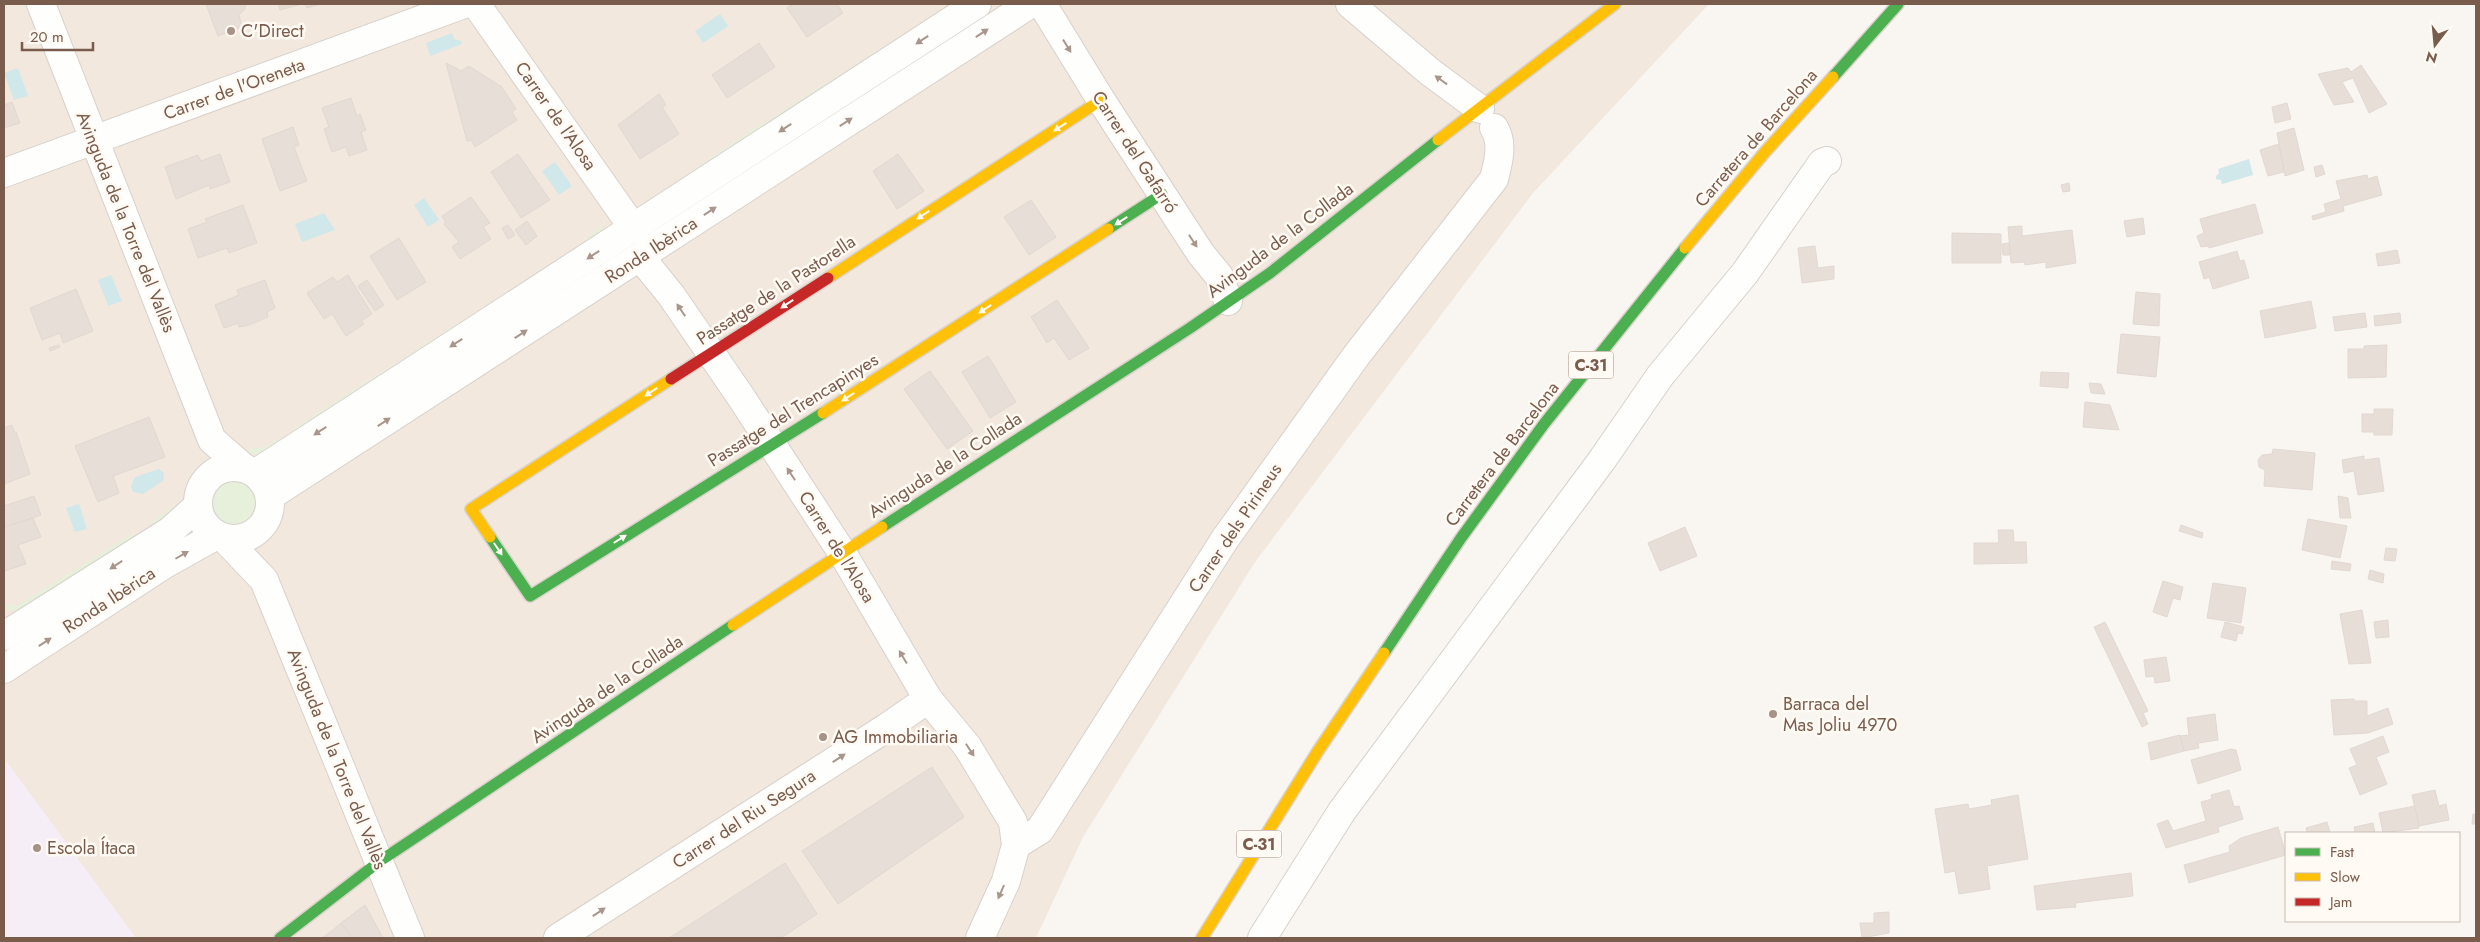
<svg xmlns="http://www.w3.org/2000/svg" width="2480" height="942" font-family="Jost,sans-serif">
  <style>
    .residential { fill: #f2e8de }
    .education { fill: #f6eef6 }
    .green { fill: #e7f0db }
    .water { fill: #d0e8ea }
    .building { fill: #e6ded7; stroke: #e2d8d2 }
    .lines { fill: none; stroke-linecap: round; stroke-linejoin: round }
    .street-casing { stroke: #d7d1cb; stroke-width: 30 }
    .fast-casing { stroke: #d9d2cb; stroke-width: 14 }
    .slow-casing { stroke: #d9d2cb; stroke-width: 14 }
    .jam-casing { stroke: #d9d2cb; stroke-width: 14 }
    .street { stroke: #fefefd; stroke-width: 28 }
    .fast { stroke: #4caf50; stroke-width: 11 }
    .slow { stroke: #ffc107; stroke-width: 11 }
    .jam { stroke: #c62828; stroke-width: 11 }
    .oneway { fill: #a8958b }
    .oneway2 { fill: #fffaf3 }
    .poi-dot { fill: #a69286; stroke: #fffaf3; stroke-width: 2 }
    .labels { text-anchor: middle; stroke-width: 5; stroke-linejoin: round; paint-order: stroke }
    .shield { fill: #fffaf3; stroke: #a28b7f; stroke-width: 1 }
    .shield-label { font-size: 16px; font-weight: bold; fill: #7a5c4d }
    .poi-label { font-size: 18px; fill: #7a5c4d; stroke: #fffaf3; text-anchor: start }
    .street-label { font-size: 18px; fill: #7a5c4d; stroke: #fffaf3 }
  </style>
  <rect width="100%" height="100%" fill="#f9f5f0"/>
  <path class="residential" d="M4,4H1709L1533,193L1255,562L1083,837L1036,938H4Z"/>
  <path class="education" d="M4,758L136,938H4Z"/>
  <g class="green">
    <path d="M951,4H964L683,184L680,179L745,135Z"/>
    <path d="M978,19L982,24L699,207L696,202Z"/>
    <path d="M604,223L598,235L298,435L293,429L581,245Z"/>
    <path d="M278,439L282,445C270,455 256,456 241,451L266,447Z"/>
    <path d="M239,478C257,488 260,495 260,515C255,519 249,526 244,528C212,538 195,489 224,479C228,478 235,478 239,478Z"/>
    <path d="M186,498L185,504L154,526L151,522Z"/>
    <path d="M132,534L135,540L18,611L4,609V603L17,606Z"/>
  </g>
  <g class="water">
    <path d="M720,14L728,26L703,43L695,31Z"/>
    <path d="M452,33L454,39L461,41L462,44L430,56L426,43Z"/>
    <path d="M18,68L28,96L14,100L4,73Z"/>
    <path d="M2249,159L2253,175L2222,184L2221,180L2216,179V176L2219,173L2218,169Z"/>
    <path d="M555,162L572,186L559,195L542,171Z"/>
    <path d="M424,198L439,220L428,227L414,205Z"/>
    <path d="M324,213L335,230L302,242L295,224Z"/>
    <path d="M111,275L122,301L108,306L98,280Z"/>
    <path d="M159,469L164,473L163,481L143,494L133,492L131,486L135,477Z"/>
    <path d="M79,504L87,529L75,532L66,508Z"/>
  </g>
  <g class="building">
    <path d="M206,4H245V9L239,15L242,27L218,36Z"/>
    <path d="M278,4H301L280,10Z"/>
    <path d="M305,4H320L307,8Z"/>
    <path d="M793,4H837L843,13L807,37L787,8Z"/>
    <path d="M759,43L775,67L727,98L712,75Z"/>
    <path d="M446,63L461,71L469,66L502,87L516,109L512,112L517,120L475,147L471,140L467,141Z"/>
    <path d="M2361,65L2387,104L2369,113L2353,78L2342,82L2354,102L2334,105L2318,74L2348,68L2351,72Z"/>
    <path d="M659,94L666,105L662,107L679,134L640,159L618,125Z"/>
    <path d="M351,98L357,116L360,114L366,130L361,132L367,150L349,156L346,147L332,152L324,129L329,127L322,108Z"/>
    <path d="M12,102L20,123L4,128V105Z"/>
    <path d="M2287,103L2291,119L2275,123L2272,107Z"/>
    <path d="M293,127L299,145L294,147L307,181L280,191L262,139Z"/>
    <path d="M2294,128L2304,170L2285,176L2277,133Z"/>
    <path d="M2279,144L2284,172L2268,176L2260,150Z"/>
    <path d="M220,154L230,182L210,189L209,185L176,199L165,167L198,155L201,161Z"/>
    <path d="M518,154L550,200L521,218L491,172Z"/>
    <path d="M898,154L924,191L897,209L873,171Z"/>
    <path d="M2322,165L2325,174L2316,177L2314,167Z"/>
    <path d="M2367,175L2368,179L2377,176L2382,195L2343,206L2344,211L2313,220L2312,216L2326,212L2324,204L2341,199L2336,181Z"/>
    <path d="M2069,183L2070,191L2063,192L2061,185Z"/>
    <path d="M471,197L490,223L483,227L491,239L460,259L452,247L459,242L444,224L446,223L442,216Z"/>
    <path d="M1031,200L1056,237L1029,255L1004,217Z"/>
    <path d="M2255,204L2263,233L2209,248L2208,246L2201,247L2197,236L2204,233L2200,219Z"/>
    <path d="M243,205L257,243L229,253L227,248L198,258L188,229L207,222L205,219Z"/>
    <path d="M2143,218L2145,234L2127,237L2124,221Z"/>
    <path d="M527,221L537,236L526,245L515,230Z"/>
    <path d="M508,225L515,235L508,239L502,228Z"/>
    <path d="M2022,226V236L2072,230L2076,263L2046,268V262L2025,265L2024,262L2011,263L2008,227Z"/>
    <path d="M1952,233L2001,234V263H1952Z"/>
    <path d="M399,238L426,282L397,300L370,256Z"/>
    <path d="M2009,243L2010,255H2003L2002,244Z"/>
    <path d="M1815,246L1818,268L1834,266V279L1802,283L1798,248Z"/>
    <path d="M2397,250L2400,263L2378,266L2376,254Z"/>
    <path d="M2237,251L2240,261L2244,260L2249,278L2213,289L2209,277L2204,279L2199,262Z"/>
    <path d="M348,275L372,314L361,321L364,324L346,336L332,314L324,319L307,293L333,277L337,282Z"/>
    <path d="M265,280L275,308L267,312L268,317L249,325L239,327L238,323L224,328L215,305L239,295L237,290Z"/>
    <path d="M367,280L384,305L375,311L358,286Z"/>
    <path d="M76,289L93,331L63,343L60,333L42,340L30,308Z"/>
    <path d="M2136,292L2160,294L2159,326L2133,324Z"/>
    <path d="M1057,300L1089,348L1069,360L1054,338L1047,343L1031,317Z"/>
    <path d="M2311,301L2316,328L2265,338L2260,311Z"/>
    <path d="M2365,313L2367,327L2335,331L2333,317Z"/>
    <path d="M2400,313L2401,323L2375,326L2374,316Z"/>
    <path d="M2121,334L2160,337L2156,377L2117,373Z"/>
    <path d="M59,345L60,347L50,351L49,348Z"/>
    <path d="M2387,345L2386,377L2348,378V349H2364V346Z"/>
    <path d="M988,356L1016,402L990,418L962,372Z"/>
    <path d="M930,371L973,431L947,449L904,389Z"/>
    <path d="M2041,372L2069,373L2068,388L2040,386Z"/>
    <path d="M2089,383L2101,384L2105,394L2091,393Z"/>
    <path d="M2085,402L2110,405L2119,430L2083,427Z"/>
    <path d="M2374,409H2393L2392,435H2374V432H2362V414H2374Z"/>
    <path d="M149,417L165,457L113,476L119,493L98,502L75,446Z"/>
    <path d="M12,425L14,432H16L30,474L4,484V428Z"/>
    <path d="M2273,449L2315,453L2312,490L2264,486L2265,470L2259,467L2258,460L2262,455L2272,454Z"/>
    <path d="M2364,456V460L2379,458L2384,491L2358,495L2354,471L2344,473L2342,460Z"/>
    <path d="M34,496L41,515L4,527V506Z"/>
    <path d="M2338,496L2348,498L2351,518H2340Z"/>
    <path d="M33,518L41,537L18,545L26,564L4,571V527Z"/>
    <path d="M2308,519L2347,526L2340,558L2302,550Z"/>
    <path d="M2181,525L2203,533L2202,538L2179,531Z"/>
    <path d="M1685,527L1697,556L1660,571L1648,543Z"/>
    <path d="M1998,530H2013L2014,542H2026L2027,563L1974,564V543H1999Z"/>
    <path d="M2386,548L2397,549L2395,561L2384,560Z"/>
    <path d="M2332,561L2351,564L2350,571L2331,569Z"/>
    <path d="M2370,570L2384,574L2383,583L2368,579Z"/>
    <path d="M2163,581L2183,587L2180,600L2173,598L2167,617L2153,612Z"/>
    <path d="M2213,583L2246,588L2241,623L2207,618Z"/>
    <path d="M2362,610L2371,663L2349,664L2340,614Z"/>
    <path d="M2388,620L2389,637L2376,638L2374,622Z"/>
    <path d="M2105,622L2148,711L2143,713L2148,724L2142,727L2094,627Z"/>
    <path d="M2225,622L2244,627L2242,634L2238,633L2236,641L2221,637Z"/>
    <path d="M2166,657L2170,681L2155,683L2154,676L2146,677L2144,660Z"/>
    <path d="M2354,699V701H2367V716L2388,708L2393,724L2368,733L2334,735L2331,700Z"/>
    <path d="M2215,714L2218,740L2198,743L2199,748L2184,751L2180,736L2189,735L2187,718Z"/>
    <path d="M2180,735L2184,751L2151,760L2148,743Z"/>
    <path d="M2383,736L2389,752L2376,757L2387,784L2360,795L2349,768L2357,765L2350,749Z"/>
    <path d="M2231,749L2236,750L2241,770L2198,784L2191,760Z"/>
    <path d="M932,767L964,817L838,904L802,851Z"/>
    <path d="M2229,790L2234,807L2239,806L2243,819L2218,827L2219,832L2166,848L2157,824L2168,820L2173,831L2206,821L2201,802L2212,799L2211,795Z"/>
    <path d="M2435,790L2439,806L2446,804L2449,820L2419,826L2412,795Z"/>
    <path d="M2018,795L2028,859L1987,866L1990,889L1959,894L1955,871L1945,873L1935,809L1968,804L1969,809L1992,805L1991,800Z"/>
    <path d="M2415,806L2419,828L2383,833L2379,813Z"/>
    <path d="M2473,814H2476V824H2472Z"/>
    <path d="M2327,822L2330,833H2307L2306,828Z"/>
    <path d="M2373,823L2375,833H2355L2354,827Z"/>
    <path d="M2278,827L2286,855L2189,883L2184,865L2230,852L2229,846L2241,838Z"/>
    <path d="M785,863L817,914L781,938H669Z"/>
    <path d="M2131,873L2133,896L2075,903L2076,907L2037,910L2034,886Z"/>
    <path d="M365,905L383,938H353L341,923Z"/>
    <path d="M1889,912V933L1862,938L1860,923H1874V913Z"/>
    <path d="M341,923L353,938H322L333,930Z"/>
  </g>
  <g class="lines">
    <defs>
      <g id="street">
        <path d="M41,4L212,440L244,468"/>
        <path d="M476,4L634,229"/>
        <path d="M1042,4L1101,100L1201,254L1219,276L1228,301"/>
        <path d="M1350,4L1430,72L1480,109"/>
        <path d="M4,173L464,4"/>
        <path d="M641,258L671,295L741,397L843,554L928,699L967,746L1013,822L1016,845L1006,881L980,938"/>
        <circle cx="234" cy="503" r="36"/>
        <path d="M256,473L977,4"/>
        <path d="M270,496L1030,4"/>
        <path d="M224,538L264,580L410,938"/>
        <path d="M4,636L170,531L198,506"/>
        <path d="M4,669L165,564L217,535"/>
        <path d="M1016,845L1040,830L1225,539L1356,356L1494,179C1498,163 1504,143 1494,128"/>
        <path d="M558,938L886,728L928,699"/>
        <path d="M1262,938L1342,811L1602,460L1660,376L1745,273L1822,163L1827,161"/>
      </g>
      <g id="fast">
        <path d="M1833,77L1898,4"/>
        <path d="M1108,229L1162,194"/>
        <path d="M882,527L1190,328L1270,273L1438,140"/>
        <path d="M490,537L530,596L823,413"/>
        <path d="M1384,653L1461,538L1544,424L1685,248"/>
        <path d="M280,938L380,861L733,625"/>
      </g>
      <g id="slow">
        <path d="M1438,140L1615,4"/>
        <path d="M1685,248L1765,152L1833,77"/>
        <path d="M828,278L1101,100"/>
        <path d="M823,413L1108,229"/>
        <path d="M490,537L471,509L671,379"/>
        <path d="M733,625L882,527"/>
        <path d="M1202,938L1318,751L1384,653"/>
      </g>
      <path id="jam" d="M671,379L828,278"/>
    </defs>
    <use href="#street" class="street-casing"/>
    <use href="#fast" class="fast-casing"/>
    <use href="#slow" class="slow-casing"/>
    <use href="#jam" class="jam-casing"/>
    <use href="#street" class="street"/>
    <use href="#fast" class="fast"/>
    <use href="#slow" class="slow"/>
    <use href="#jam" class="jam"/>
  </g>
  <defs><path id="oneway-solid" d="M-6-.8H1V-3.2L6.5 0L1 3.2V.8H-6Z" transform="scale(1.25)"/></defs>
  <g class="oneway">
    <use href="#oneway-solid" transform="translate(982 33) rotate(-33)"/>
    <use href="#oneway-solid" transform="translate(922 40) rotate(147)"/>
    <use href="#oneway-solid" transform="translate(1067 46) rotate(58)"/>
    <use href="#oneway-solid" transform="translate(1441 80) rotate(-144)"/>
    <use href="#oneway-solid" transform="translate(846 122) rotate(-33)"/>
    <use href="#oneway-solid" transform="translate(785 128) rotate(147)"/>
    <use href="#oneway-solid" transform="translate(710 211) rotate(-33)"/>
    <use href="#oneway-solid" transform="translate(1193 241) rotate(57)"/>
    <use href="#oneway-solid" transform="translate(593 255) rotate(147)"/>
    <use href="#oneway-solid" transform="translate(681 310) rotate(-124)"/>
    <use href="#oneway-solid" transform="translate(521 334) rotate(-33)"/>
    <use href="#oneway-solid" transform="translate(456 343) rotate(147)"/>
    <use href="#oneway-solid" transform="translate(384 422) rotate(-33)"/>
    <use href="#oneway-solid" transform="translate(320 431) rotate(147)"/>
    <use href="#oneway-solid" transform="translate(791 474) rotate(-123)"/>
    <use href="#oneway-solid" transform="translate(182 555) rotate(-30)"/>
    <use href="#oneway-solid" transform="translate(116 565) rotate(147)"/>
    <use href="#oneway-solid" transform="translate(45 642) rotate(-33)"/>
    <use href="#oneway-solid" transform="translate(903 657) rotate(-121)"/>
    <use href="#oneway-solid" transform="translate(970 750) rotate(57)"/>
    <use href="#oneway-solid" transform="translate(839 758) rotate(-33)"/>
    <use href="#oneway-solid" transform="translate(1001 892) rotate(114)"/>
    <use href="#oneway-solid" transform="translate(599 912) rotate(-33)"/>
  </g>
  <g class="oneway2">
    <use href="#oneway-solid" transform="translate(1060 127) rotate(147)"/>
    <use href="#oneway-solid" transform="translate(923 215) rotate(147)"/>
    <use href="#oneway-solid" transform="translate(1121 221) rotate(147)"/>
    <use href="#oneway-solid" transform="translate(787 304) rotate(147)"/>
    <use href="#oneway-solid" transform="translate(985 309) rotate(147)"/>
    <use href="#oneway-solid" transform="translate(651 392) rotate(147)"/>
    <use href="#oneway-solid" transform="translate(848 397) rotate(147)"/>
    <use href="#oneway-solid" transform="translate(620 539) rotate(-32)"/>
    <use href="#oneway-solid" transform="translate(498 549) rotate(56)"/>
  </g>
  <g class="poi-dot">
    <circle cx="231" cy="31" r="5"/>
    <circle cx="1773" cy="714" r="5"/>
    <circle cx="823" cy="737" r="5"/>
    <circle cx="37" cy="848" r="5"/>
  </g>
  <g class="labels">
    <g class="shield">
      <rect x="1568.5" y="351.5" width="45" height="27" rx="4"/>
      <rect x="1236.5" y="830.5" width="45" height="27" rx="4"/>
    </g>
    <g class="shield-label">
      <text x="1591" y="371">C-31</text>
      <text x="1259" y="850">C-31</text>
    </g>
    <g class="poi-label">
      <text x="241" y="37">C'Direct</text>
      <text x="1783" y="710">Barraca del<tspan x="1783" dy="21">Mas Joliu 4970</tspan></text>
      <text x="833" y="743">AG Immobiliaria</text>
      <text x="47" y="854">Escola Ítaca</text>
    </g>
    <g class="street-label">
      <text transform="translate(234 89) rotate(-20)" y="6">Carrer de l'Oreneta</text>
      <text transform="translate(556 116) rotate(55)" y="6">Carrer de l'Alosa</text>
      <text transform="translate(1756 138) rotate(-49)" y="6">Carretera de Barcelona</text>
      <text transform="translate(1135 152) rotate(57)" y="6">Carrer del Gafarró</text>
      <text transform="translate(126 222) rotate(68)" y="6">Avinguda de la Torre del Vallès</text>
      <text transform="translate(1280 240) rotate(-37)" y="6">Avinguda de la Collada</text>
      <text transform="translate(651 250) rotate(-33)" y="6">Ronda Ibèrica</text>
      <text transform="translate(776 290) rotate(-33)" y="6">Passatge de la Pastorella</text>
      <text transform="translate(793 410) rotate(-32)" y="6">Passatge del Trencapinyes</text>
      <text transform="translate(1502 454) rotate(-53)" y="6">Carretera de Barcelona</text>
      <text transform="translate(945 465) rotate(-33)" y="6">Avinguda de la Collada</text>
      <text transform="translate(1235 528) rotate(-56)" y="6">Carrer dels Pirineus</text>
      <text transform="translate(837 547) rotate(58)" y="6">Carrer de l'Alosa</text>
      <text transform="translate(109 600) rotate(-33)" y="6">Ronda Ibèrica</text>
      <text transform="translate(607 689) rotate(-34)" y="6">Avinguda de la Collada</text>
      <text transform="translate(337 759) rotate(68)" y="6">Avinguda de la Torre del Vallès</text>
      <text transform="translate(744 819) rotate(-33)" y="6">Carrer del Riu Segura</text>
    </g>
  </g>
  <rect width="2480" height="942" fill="none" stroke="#7a5c4d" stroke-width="10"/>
  <rect x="2285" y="832" width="175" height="90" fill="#fffaf3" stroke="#cabbb1"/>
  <rect x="2295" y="848" width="25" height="8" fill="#4caf50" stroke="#cabbb1"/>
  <text x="2330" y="857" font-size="15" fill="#7a5c4d">Fast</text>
  <rect x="2295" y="873" width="25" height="8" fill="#ffc107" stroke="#cabbb1"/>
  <text x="2330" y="882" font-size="15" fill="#7a5c4d">Slow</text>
  <rect x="2295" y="898" width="25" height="8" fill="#c62828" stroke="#cabbb1"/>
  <text x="2330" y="907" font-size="15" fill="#7a5c4d">Jam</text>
  <g transform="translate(2435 45) rotate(196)" stroke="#fffaf3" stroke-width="4" paint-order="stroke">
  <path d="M0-4L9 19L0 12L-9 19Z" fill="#7a5c4d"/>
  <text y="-8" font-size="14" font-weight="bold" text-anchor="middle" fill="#7a5c4d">N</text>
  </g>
  <path d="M22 42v8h71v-8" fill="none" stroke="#7a5c4d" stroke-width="2.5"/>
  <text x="30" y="42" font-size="15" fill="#7a5c4d" stroke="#fffaf3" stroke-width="4" paint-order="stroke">20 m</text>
</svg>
